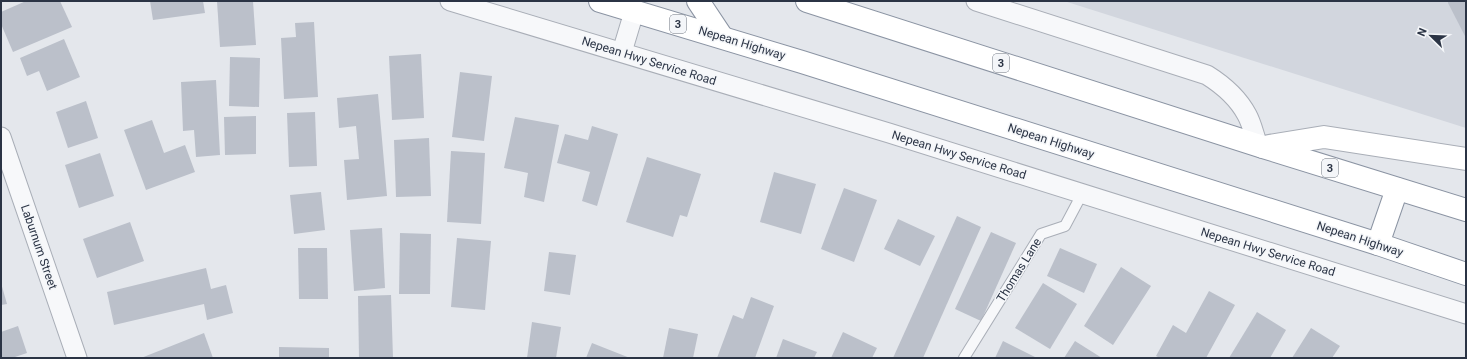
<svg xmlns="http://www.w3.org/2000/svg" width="1467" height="359" font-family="Roboto,sans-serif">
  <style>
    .built { fill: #d2d6de }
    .building { fill: #bbc0ca }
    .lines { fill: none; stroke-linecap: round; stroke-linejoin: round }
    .service-casing { stroke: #a9aeb7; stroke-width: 12 }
    .minor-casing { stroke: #a9aeb7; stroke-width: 21 }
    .secondary-casing { stroke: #a9aeb7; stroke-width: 24 }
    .trunk-casing { stroke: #8b94a3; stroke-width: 24 }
    .service { stroke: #f7f8fa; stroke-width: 10 }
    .minor { stroke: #f7f8fa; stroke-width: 19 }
    .secondary { stroke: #fff; stroke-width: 22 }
    .trunk { stroke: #fff; stroke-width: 22 }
    .labels { text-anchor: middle; stroke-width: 3; stroke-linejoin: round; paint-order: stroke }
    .shield { fill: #f4f6f9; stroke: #676e7b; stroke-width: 1 }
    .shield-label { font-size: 11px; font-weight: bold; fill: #2b3445 }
    .street-label { font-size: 12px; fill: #2b3445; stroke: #f4f6f9 }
  </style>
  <rect width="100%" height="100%" fill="#e4e7ec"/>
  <path class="built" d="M1064,1H1466V128Z"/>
  <g class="building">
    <path d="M26,1H60L72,27L13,52L1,24V12Z"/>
    <path d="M150,1H203L205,13L153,20Z"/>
    <path d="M217,1H253L256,45L220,47Z"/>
    <path d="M1448,1H1466V38L1448,3Z"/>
    <path d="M314,22L318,97L284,99L281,38L296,37L295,23Z"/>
    <path d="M64,39L80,77L47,91L39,71L27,76L20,58Z"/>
    <path d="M421,54L424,118L392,120L389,56Z"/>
    <path d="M230,57L260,58L259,107L229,106Z"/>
    <path d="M460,72L492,76L484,141L452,137Z"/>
    <path d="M216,80L220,155L196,157L194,130L183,131L181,82Z"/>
    <path d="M378,94L387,196L347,200L344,160L359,159L356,126L339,128L337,98Z"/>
    <path d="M86,101L98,138L68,148L56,112Z"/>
    <path d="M315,112L317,166L289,167L287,113Z"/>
    <path d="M256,116V154L225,155L224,117Z"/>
    <path d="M515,117L559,125L544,202L524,197L528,173L504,168Z"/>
    <path d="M152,120L164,153L185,145L195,172L146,190L124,130Z"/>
    <path d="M592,126L618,134L597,206L582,201L590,172L557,163L565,134L588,140Z"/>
    <path d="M429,138L431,196L396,197L394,140Z"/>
    <path d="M451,151L485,153L481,224L447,222Z"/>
    <path d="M100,153L114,196L79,208L65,165Z"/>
    <path d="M647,157L701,174L687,217L680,215L673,237L626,222Z"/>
    <path d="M774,172L816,184L801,234L760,222Z"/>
    <path d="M844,188L877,200L854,262L821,249Z"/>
    <path d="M321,192L325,230L294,234L290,195Z"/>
    <path d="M957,216L981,227L923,358H893Z"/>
    <path d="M898,219L935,236L920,266L884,249Z"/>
    <path d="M130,222L144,261L97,278L83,239Z"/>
    <path d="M382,228L385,288L354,291L350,230Z"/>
    <path d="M991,232L1016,243L981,321L955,309Z"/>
    <path d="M400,233L431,234L430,294H399Z"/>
    <path d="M457,238L491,241L485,310L451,307Z"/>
    <path d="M298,248H327L328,299H299Z"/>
    <path d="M1060,248L1097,264L1084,293L1047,276Z"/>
    <path d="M549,252L576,255L570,295L544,291Z"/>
    <path d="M1121,267L1151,286L1113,345L1084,326Z"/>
    <path d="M206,268L211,289L226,285L233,313L207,320L204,304L114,325L107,292Z"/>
    <path d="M1,283L7,304L1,305Z"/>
    <path d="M1043,283L1077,304L1050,349L1015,328Z"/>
    <path d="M1209,291L1235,305L1206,358H1160L1156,356L1173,325L1186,333Z"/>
    <path d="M391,295L393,358H359L358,296Z"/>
    <path d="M751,297L774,306L755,358H717L733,315L743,319Z"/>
    <path d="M1257,312L1286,330L1270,358H1229Z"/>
    <path d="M532,322L561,327L556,358H527Z"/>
    <path d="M18,326L27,353L12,358H1V332Z"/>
    <path d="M669,328L698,334L693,358H663Z"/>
    <path d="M1311,328L1340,346L1332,358H1292Z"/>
    <path d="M843,332L877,348L872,358H831Z"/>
    <path d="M204,333L213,358H141Z"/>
    <path d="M783,339L817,352L814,358H776Z"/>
    <path d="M1003,341L1037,358H995Z"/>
    <path d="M1075,341L1102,358H1064Z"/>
    <path d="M592,343L630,358H586Z"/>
    <path d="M279,347L329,348V358H279Z"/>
  </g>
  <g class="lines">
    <defs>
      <path id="service" d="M964,358L1041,234L1065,226L1082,194"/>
      <g id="minor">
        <path d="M450,1L889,133L1466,314"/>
        <path d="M976,1L1207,75C1223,85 1238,98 1247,115C1252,124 1254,135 1258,145"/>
        <path d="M622,52L634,12"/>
        <path d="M1,137L77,358"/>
      </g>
      <path id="secondary" d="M1263,147L1324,137L1466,159"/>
      <g id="trunk">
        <path d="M600,1L802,62L1378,244L1466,274"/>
        <path d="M698,1L722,37"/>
        <path d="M807,1L1263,147L1466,210"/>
        <path d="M1378,244L1397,189"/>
      </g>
    </defs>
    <use href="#service" class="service-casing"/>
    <use href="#minor" class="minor-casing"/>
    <use href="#secondary" class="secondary-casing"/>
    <use href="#trunk" class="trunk-casing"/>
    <use href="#service" class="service"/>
    <use href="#minor" class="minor"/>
    <use href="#secondary" class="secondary"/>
    <use href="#trunk" class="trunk"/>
  </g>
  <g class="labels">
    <g class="shield">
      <rect x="670" y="15" width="16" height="18" rx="3"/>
      <rect x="993" y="54" width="16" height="18" rx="3"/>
      <rect x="1322" y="159" width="16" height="18" rx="3"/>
    </g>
    <g class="shield-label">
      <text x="678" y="28">3</text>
      <text x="1001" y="67">3</text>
      <text x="1330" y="172">3</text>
    </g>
    <g class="street-label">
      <text transform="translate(742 43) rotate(17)" y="4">Nepean Highway</text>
      <text transform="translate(649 61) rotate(17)" y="4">Nepean Hwy Service Road</text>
      <text transform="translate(1051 141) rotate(18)" y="4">Nepean Highway</text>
      <text transform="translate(959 155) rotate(17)" y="4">Nepean Hwy Service Road</text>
      <text transform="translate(1360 239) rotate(18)" y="4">Nepean Highway</text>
      <text transform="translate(39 247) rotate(71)" y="4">Laburnum Street</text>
      <text transform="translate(1268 252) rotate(17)" y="4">Nepean Hwy Service Road</text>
      <text transform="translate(1019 270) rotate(-58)" y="4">Thomas Lane</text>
    </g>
  </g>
  <rect width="1467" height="359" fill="none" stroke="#2b3445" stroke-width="4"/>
  <g transform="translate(1431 36) rotate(293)" stroke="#f4f6f9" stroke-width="3" paint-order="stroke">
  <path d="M0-3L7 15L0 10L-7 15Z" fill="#2b3445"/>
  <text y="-6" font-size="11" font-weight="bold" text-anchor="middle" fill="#2b3445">N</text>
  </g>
</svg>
